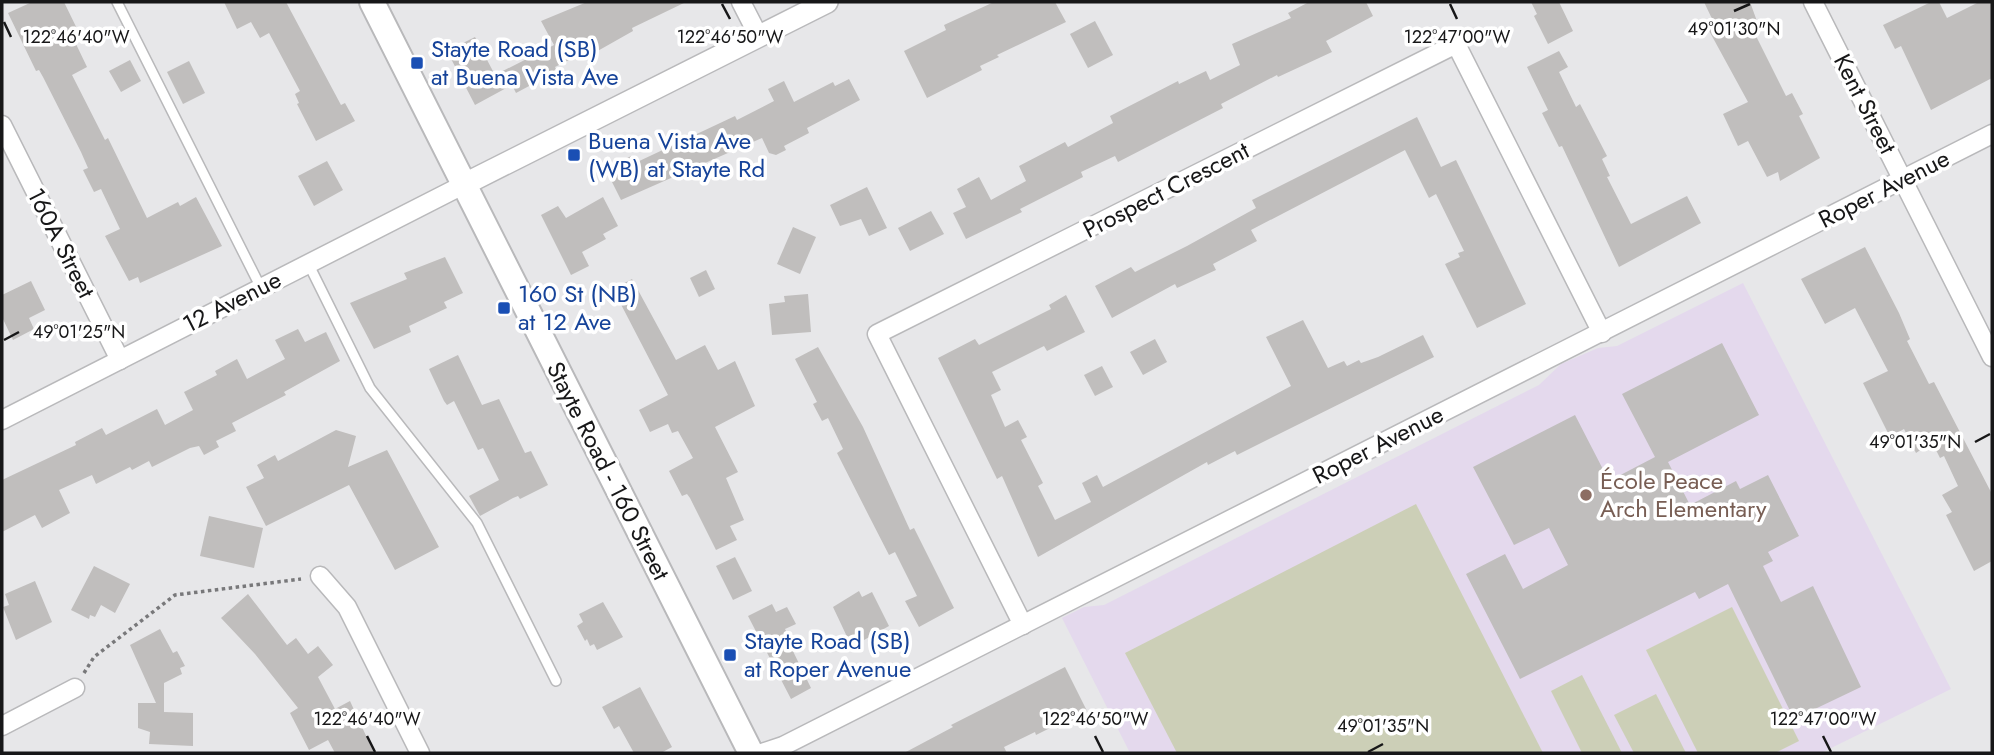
<svg xmlns="http://www.w3.org/2000/svg" width="1994" height="755" font-family="Jost,sans-serif">
  <style>
    .education { fill: #e4d9ed }
    .green { fill: #cccfb7 }
    .building { fill: #c0bebd }
    .lines { fill: none; stroke-linecap: round; stroke-linejoin: round }
    .service-casing { stroke: #b9b9bb; stroke-width: 12 }
    .minor-casing { stroke: #b9b9bb; stroke-width: 21 }
    .tertiary-casing { stroke: #b9b9bb; stroke-width: 24 }
    .secondary-casing { stroke: #b9b9bb; stroke-width: 28 }
    .path { stroke: #78787a; stroke-width: 3.5; stroke-dasharray: 3.5 3.5; stroke-linecap: butt }
    .service { stroke: #fff; stroke-width: 9 }
    .minor { stroke: #fff; stroke-width: 18 }
    .tertiary { stroke: #fff; stroke-width: 21 }
    .secondary { stroke: #fff; stroke-width: 24 }
    .ticks { fill: none; stroke: #171718; stroke-width: 2.5 }
    .transit-dot { fill: #1a4fb4; stroke: #fff; stroke-width: 2.5 }
    .education-dot { fill: #8d6e63; stroke: #fff; stroke-width: 2.5 }
    .labels { text-anchor: middle; stroke-width: 7; stroke-linejoin: round; paint-order: stroke }
    .transit-label { font-size: 24px; fill: #164399; stroke: #fff; text-anchor: start }
    .street-label { font-size: 24px; fill: #171718; stroke: #fff }
    .education-label { font-size: 24px; fill: #785e54; stroke: #fff; text-anchor: start }
    .ticks-label { font-size: 18px; text-anchor: middle; fill: #171718; stroke: #fff; stroke-width: 7; stroke-linejoin: round; paint-order: stroke }
  </style>
  <rect width="100%" height="100%" fill="#e7e7e9"/>
  <path class="education" d="M1743,283L1951,689L1821,753H1130L1062,618L1084,607L1104,605L1539,385L1561,364L1598,348L1617,346Z"/>
  <g class="green">
    <path d="M1416,504L1543,753H1177L1125,653Z"/>
    <path d="M1732,607L1799,741L1775,753H1698L1646,650Z"/>
    <path d="M1582,675L1622,753H1582L1551,691Z"/>
    <path d="M1656,694L1686,753H1634L1614,715Z"/>
  </g>
  <g class="building">
    <path d="M32,2H64L82,39L75,42L87,67L72,75L105,140L108,138L147,218L178,202L180,206L196,197L222,246L140,283L138,277L129,281L105,236L120,229L101,189L94,192L83,170L88,168L81,152L43,77L39,70L36,71L8,13Z"/>
    <path d="M224,2H286L341,105L345,103L355,121L316,141L297,104L299,103L295,94L300,91L269,33L260,38L251,22L237,29Z"/>
    <path d="M587,2H686L632,28L633,31L587,57L585,52L555,67L556,69L546,77L516,93L512,85L475,105L447,51L475,37L495,75L554,45L541,21Z"/>
    <path d="M994,2H1055L1066,22L997,55L999,57L980,66L982,70L927,98L904,51L946,30L944,25Z"/>
    <path d="M1309,2H1366L1373,16L1326,41L1332,52L1278,77L1277,75L1221,104L1223,108L1118,162L1115,156L1081,172L1083,177L1020,209L1022,212L966,239L953,213L966,207L957,189L979,177L991,200L1026,181L1019,166L1065,142L1068,147L1113,123L1110,116L1178,81L1179,84L1206,71L1210,80L1240,65L1232,44L1291,18L1288,13Z"/>
    <path d="M1531,2H1559L1573,31L1548,44L1534,16L1537,14Z"/>
    <path d="M1704,2H1750L1758,24L1752,28L1786,96L1792,93L1803,114L1799,116L1820,158L1780,181L1778,172L1767,177L1748,141L1738,146L1723,114L1748,102L1707,27L1714,23Z"/>
    <path d="M1931,2H1939L1947,18L1979,2H1992V78L1931,110L1901,46L1895,49L1883,25Z"/>
    <path d="M1095,21L1113,55L1088,68L1070,34Z"/>
    <path d="M1559,51L1568,67L1559,72L1576,107L1580,104L1607,156L1602,159L1610,176L1607,177L1631,224L1687,196L1701,223L1619,267L1562,146L1559,147L1542,113L1548,110L1527,67Z"/>
    <path d="M130,60L141,81L121,92L109,71Z"/>
    <path d="M189,61L205,93L183,104L167,72Z"/>
    <path d="M849,79L860,100L807,128L809,133L784,146L786,150L776,155L769,153L762,138L621,200L610,178L620,172L616,164L631,156L635,163L735,116L737,120L774,101L768,89L784,81L794,102L833,82L835,86Z"/>
    <path d="M1417,117L1441,167L1456,160L1526,304L1477,328L1445,264L1460,257L1458,253L1464,251L1436,194L1429,198L1405,150L1251,230L1257,241L1213,264L1216,270L1177,288L1175,284L1112,318L1095,286L1131,267L1135,272L1187,246L1256,208L1252,200Z"/>
    <path d="M327,161L343,190L314,206L298,176Z"/>
    <path d="M867,187L887,228L869,236L861,219L840,226L830,205Z"/>
    <path d="M603,197L618,226L603,234L606,239L582,252L589,266L571,275L541,215L558,206L566,218Z"/>
    <path d="M931,211L944,234L910,251L898,228Z"/>
    <path d="M793,227L816,237L800,274L777,264Z"/>
    <path d="M1865,247L1899,313L1910,339L1907,341L1929,384L1934,382L1992,494V561L1974,571L1946,515L1952,512L1942,495L1958,486L1944,456L1940,458L1932,442L1916,453L1904,429L1890,437L1863,383L1888,371L1855,308L1825,324L1801,279Z"/>
    <path d="M445,257L463,293L444,302L447,308L409,326L411,332L374,349L350,303L407,279L404,273Z"/>
    <path d="M706,270L715,289L699,297L690,278Z"/>
    <path d="M632,279L676,360L705,345L718,370L735,361L755,406L715,427L738,472L726,478L744,520L730,526L737,540L716,550L690,498L687,494L682,496L669,471L693,458L678,431L672,433L668,424L650,432L639,410L668,395L613,289Z"/>
    <path d="M31,281L45,310L29,318L34,329L13,340L2,317V295Z"/>
    <path d="M808,294L811,332L772,335L769,304L785,302L784,296Z"/>
    <path d="M1066,295L1085,332L1047,351L1044,346L992,372L1001,390L991,395L1005,427L1018,420L1027,437L1021,440L1043,483L1038,486L1055,520L1091,502L1082,483L1097,475L1103,487L1291,386L1266,337L1303,320L1328,368L1344,361L1347,366L1359,360L1361,363L1378,357L1423,335L1434,357L1237,455L1235,451L1208,465L1207,462L1038,557L1002,476L997,479L938,358L975,339L979,345L1051,309L1049,305Z"/>
    <path d="M298,329L305,342L326,332L340,361L284,392L286,395L232,423L236,431L216,441L219,447L204,455L199,446L190,448L152,467L149,461L132,470L130,467L96,484L92,475L59,490L70,513L42,528L35,515L2,532V480L76,445L75,442L102,428L106,435L157,409L165,425L193,410L184,392L217,375L215,371L237,359L247,379L285,359L275,340Z"/>
    <path d="M1155,339L1167,362L1143,375L1130,352Z"/>
    <path d="M1722,343L1759,415L1668,462L1690,505L1736,481L1740,489L1768,475L1799,536L1768,552L1773,561L1763,566L1781,602L1813,586L1861,687L1794,719L1728,584L1699,599L1695,592L1520,679L1466,574L1505,554L1523,589L1568,565L1549,528L1514,545L1473,467L1575,415L1609,481L1655,457L1622,394Z"/>
    <path d="M818,347L863,427L910,530L914,528L954,608L919,627L905,601L917,596L895,552L889,555L870,518L837,453L843,449L828,418L822,421L813,404L817,402L795,359Z"/>
    <path d="M458,355L482,405L499,399L525,453L531,451L548,485L520,499L518,496L513,498L480,516L469,496L499,480L483,448L478,450L454,401L447,405L444,401L429,369Z"/>
    <path d="M1102,366L1113,387L1095,396L1084,375Z"/>
    <path d="M336,430L356,436L348,467L387,450L439,547L395,570L349,485L266,526L246,487L264,478L257,465L275,455L278,461Z"/>
    <path d="M209,516L263,528L254,568L200,556Z"/>
    <path d="M735,557L752,591L733,600L716,566Z"/>
    <path d="M94,566L130,584L115,613L101,605L95,617L90,615L89,619L71,610Z"/>
    <path d="M35,581L52,622L16,640L3,607L9,605L5,594Z"/>
    <path d="M859,591L862,597L872,592L889,626L864,640L863,635L850,643L833,607Z"/>
    <path d="M248,594L287,645L296,638L308,654L318,646L333,665L318,677L335,709L350,701L374,753H335L328,740L309,750L290,713L298,708L255,654L221,618Z"/>
    <path d="M603,602L623,637L597,650L594,644L590,646L587,639L585,641L577,626L583,622L579,614Z"/>
    <path d="M772,604L776,612L787,607L796,624L785,629L790,639L788,641L811,688L791,699L748,616Z"/>
    <path d="M160,629L173,653L177,651L185,666L180,668L182,674L164,683V712L193,713V746L149,744L150,732L138,728V703H156L130,645Z"/>
    <path d="M1065,667L1088,713L1057,729L1056,725L1036,735L1035,732L1004,747L1007,753H904L953,727L951,725Z"/>
    <path d="M640,687L672,747L661,753H634L619,726L614,729L602,707Z"/>
  </g>
  <g class="lines">
    <defs>
      <g id="service">
        <path d="M117,2L261,288"/>
        <path d="M308,263L370,388L477,523L556,681"/>
      </g>
      <g id="minor">
        <path d="M741,2L759,37"/>
        <path d="M1813,2L1992,357"/>
        <path d="M2,125L120,360"/>
        <path d="M2,420L463,185"/>
        <path d="M320,576L347,607L420,753"/>
        <path d="M1023,625L877,334L1456,44L1602,333"/>
        <path d="M2,726L75,688"/>
        <path d="M762,753L783,746L1992,134"/>
      </g>
      <path id="tertiary" d="M463,185L827,2"/>
      <path id="secondary" d="M372,2L751,753"/>
    </defs>
    <use href="#service" class="service-casing"/>
    <use href="#minor" class="minor-casing"/>
    <use href="#tertiary" class="tertiary-casing"/>
    <use href="#secondary" class="secondary-casing"/>
    <path class="path" d="M84,673L94,657L175,595L301,579"/>
    <use href="#service" class="service"/>
    <use href="#minor" class="minor"/>
    <use href="#tertiary" class="tertiary"/>
    <use href="#secondary" class="secondary"/>
  </g>
  <path class="ticks" d="M722,4L730,19M1450,4L1457,19M1734,11L1750,4M4,22L11,37M4,340L19,332M1975,442L1990,434M367,736L375,752M1095,736L1103,752M1823,736L1831,752M1368,752L1383,744"/>
  <g class="transit-dot">
    <rect x="410" y="56" width="14" height="14" rx="3.5"/>
    <rect x="567" y="148" width="14" height="14" rx="3.5"/>
    <rect x="497" y="301" width="14" height="14" rx="3.5"/>
    <rect x="723" y="648" width="14" height="14" rx="3.5"/>
  </g>
  <circle class="education-dot" cx="1586" cy="495" r="7"/>
  <g class="labels">
    <g class="transit-label">
      <text x="431" y="57">Stayte Road (SB)<tspan x="431" dy="28">at Buena Vista Ave</tspan></text>
      <text x="588" y="149">Buena Vista Ave<tspan x="588" dy="28">(WB) at Stayte Rd</tspan></text>
      <text x="518" y="302">160 St (NB)<tspan x="518" dy="28">at 12 Ave</tspan></text>
      <text x="744" y="649">Stayte Road (SB)<tspan x="744" dy="28">at Roper Avenue</tspan></text>
    </g>
    <g class="street-label">
      <text transform="translate(1865 104) rotate(63)" y="8">Kent Street</text>
      <text transform="translate(1884 189) rotate(-27)" y="8">Roper Avenue</text>
      <text transform="translate(1166 190) rotate(-27)" y="8">Prospect Crescent</text>
      <text transform="translate(61 243) rotate(63)" y="8">160A Street</text>
      <text transform="translate(232 302) rotate(-27)" y="8">12 Avenue</text>
      <text transform="translate(1378 445) rotate(-27)" y="8">Roper Avenue</text>
      <text transform="translate(608 471) rotate(63)" y="8">Stayte Road - 160 Street</text>
    </g>
    <g class="education-label">
      <text x="1600" y="489">École Peace<tspan x="1600" dy="28">Arch Elementary</tspan></text>
    </g>
  </g>
  <g class="ticks-label">
    <text x="1734" y="35">49°01'30"N</text>
    <text x="730" y="43">122°46'50"W</text>
    <text x="1457" y="43">122°47'00"W</text>
    <text x="76" y="43">122°46'40"W</text>
    <text x="79" y="338">49°01'25"N</text>
    <text x="1915" y="448">49°01'35"N</text>
    <text x="367" y="725">122°46'40"W</text>
    <text x="1095" y="725">122°46'50"W</text>
    <text x="1823" y="725">122°47'00"W</text>
    <text x="1383" y="732">49°01'35"N</text>
  </g>
  <rect width="1994" height="755" fill="none" stroke="#171718" stroke-width="7"/>
</svg>
